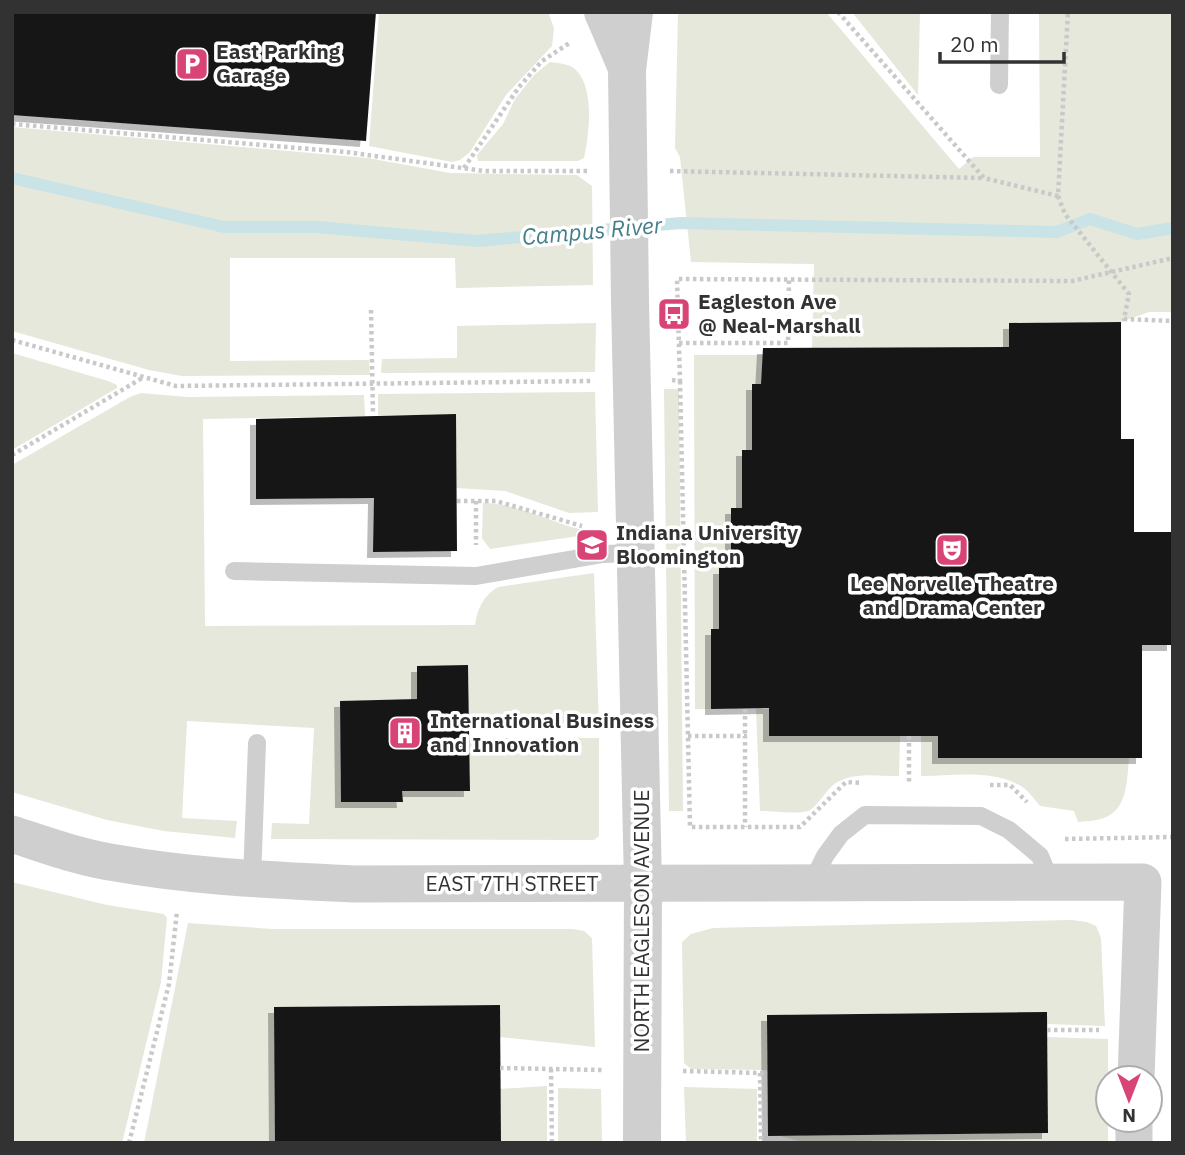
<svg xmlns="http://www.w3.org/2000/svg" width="1185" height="1155" font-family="'IBM Plex Sans',sans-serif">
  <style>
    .green { fill: #e5e8db }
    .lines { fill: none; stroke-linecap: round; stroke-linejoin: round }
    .stream { stroke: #cae3e7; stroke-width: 12 }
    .building { fill: #191919; filter: url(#shadow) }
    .path { stroke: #c9c9c9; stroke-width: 4.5; stroke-dasharray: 3.5 3.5; stroke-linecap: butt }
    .service { stroke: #cfcfcf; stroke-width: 18 }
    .minor { stroke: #cfcfcf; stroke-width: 37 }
    .tertiary { stroke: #cfcfcf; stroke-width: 38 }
    .labels { text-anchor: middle; stroke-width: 7; stroke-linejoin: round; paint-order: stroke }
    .poi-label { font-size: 21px; font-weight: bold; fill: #323232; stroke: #fff; text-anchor: start }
    .street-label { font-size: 21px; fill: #323232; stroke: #fff }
    .water-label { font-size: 23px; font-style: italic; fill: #427f89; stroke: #fff }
  </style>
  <defs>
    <filter id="shadow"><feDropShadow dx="-6" dy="6" stdDeviation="0" flood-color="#0004"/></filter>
  </defs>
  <rect width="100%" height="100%" fill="#fff"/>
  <g class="green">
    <path d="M379,12H548L554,28L552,46L506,95L470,152L460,160L452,162L369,146Z"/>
    <path d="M678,12H826L959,169L973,157H1040L1039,12H1173V312H1149L1121,322L1009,323V347L812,348L814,264L691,262L680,157L675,148Z"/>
    <path d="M852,12H920L918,95Z"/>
    <path d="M550,62C559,63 570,64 576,70C595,89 589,135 584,158L578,161H478L477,155L503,124L515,99L534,75Z"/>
    <path d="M12,127L368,158L450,173L577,175L592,186L593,285L456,288L455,258H230V361L369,360L370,375L182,376L149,370L12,331Z"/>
    <path d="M596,323L595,372L381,373L382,359L457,358V326Z"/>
    <path d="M12,353L108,381L117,385V388L12,450Z"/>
    <path d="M694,355H763V384L752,385V450H742V508L719,629H711V709H695Z"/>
    <path d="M664,389H679L683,811H669Z"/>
    <path d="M595,392L598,512L569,513L505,491L456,488V415H378V394Z"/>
    <path d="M141,393L188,397L364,395L365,416L203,419L205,626L475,625C477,609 484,595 498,587L594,573L599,728L469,727L468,666H417L418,719L340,702L341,802H402V791H470L469,738H599V836L594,840H588L271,839L272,823L309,824L314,728L187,721L182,818L237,821L235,838L164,831L107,820L12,792V465L130,397Z"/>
    <path d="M483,503C516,503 550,522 582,530L579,536L490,549L482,538Z"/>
    <path d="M756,709H769L900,736L899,776C877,776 851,771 833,785C825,792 819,804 810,810C801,815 771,811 760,811Z"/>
    <path d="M921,736H938L1129,758C1127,778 1128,808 1106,817C1098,821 1087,821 1078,822L1074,811L1040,806C1035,800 1031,794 1025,789C998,768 953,776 921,776Z"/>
    <path d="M12,882L107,905L164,914L167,918L161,982L122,1143H12Z"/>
    <path d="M1072,920L1087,922L1096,926L1101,938L1105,1026L1047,1024V1012L767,1015V1070L691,1069L684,1063L682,942L691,934L713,928Z"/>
    <path d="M188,923L272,929H573L584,931L592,938L595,1047L500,1037L499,1005L275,1007V1143H144Z"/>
    <path d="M1047,1037L1108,1039V1143H807L780,1136L1048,1133Z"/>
    <path d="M547,1086V1143H501L500,1089Z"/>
    <path d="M684,1087L757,1089V1143H686Z"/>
    <path d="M558,1088L601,1089L602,1143H558Z"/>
  </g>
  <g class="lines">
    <path class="stream" d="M12,178L224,227H317L477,241L681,223L1057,232L1090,219L1137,234L1173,228"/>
  </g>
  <g class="building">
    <path d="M12,12H376L366,141L12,115Z"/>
    <path d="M1121,322V439H1134V532H1173V645H1142V758H938V736H769V708L711,709V629H719V568H731V508H742V450H752V384H761L763,348L1009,347V323Z"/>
    <path d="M456,414L457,551L373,552L374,498L256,499V419Z"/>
    <path d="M468,665L470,791H402L403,802H341L340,701L417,699V666Z"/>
    <path d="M500,1005L501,1143H275L274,1007Z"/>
    <path d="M1047,1012L1048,1133L768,1136L767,1015Z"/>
  </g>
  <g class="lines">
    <g class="path">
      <path d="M838,12L984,178L1058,196L1068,12"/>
      <path d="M12,124L346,152L484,171H589"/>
      <path d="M464,168L519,87L542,61L571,42"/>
      <path d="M670,171L983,178"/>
      <path d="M1058,196L1065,214L1129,294L1124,319L1173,321"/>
      <path d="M371,310L373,415"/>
      <path d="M12,340L176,386L593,381"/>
      <path d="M679,343H788L789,279"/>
      <path d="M672,380L680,381L677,279L1072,281L1173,258"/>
      <path d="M680,381L690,827H800L846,782L862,783"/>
      <path d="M12,455L144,377"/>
      <path d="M457,501H496L582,526"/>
      <path d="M476,501V545"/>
      <path d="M745,709V736"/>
      <path d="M688,736H745V827"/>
      <path d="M909,736V783H911"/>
      <path d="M990,785H1010L1027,802"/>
      <path d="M1065,839L1173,837"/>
      <path d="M1047,1030H1099"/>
      <path d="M500,1068L603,1070"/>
      <path d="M551,1069L552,1143"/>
      <path d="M683,1071L760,1073L761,1143"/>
      <path d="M760,1073L767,1074"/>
      <path d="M129,1143L169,984L177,911"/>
    </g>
    <g class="service">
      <path d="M999,85L1000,12"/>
      <path d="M234,571L476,576L603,554L636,553"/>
      <path d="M252,879L257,743"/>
      <path d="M812,883L825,856L841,834L865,815L981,816L1009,830L1040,856L1051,882"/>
    </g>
    <g class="minor">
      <path d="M12,834C46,845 81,858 116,863C194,877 274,880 353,884L1143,882L1136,1078"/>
      <path d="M1134,1143V1120"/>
    </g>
    <g class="tertiary">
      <path d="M603,12L627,68"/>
      <path d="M634,12L627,70L630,301L643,884L642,1143"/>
    </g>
  </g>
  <defs>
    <symbol id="parking-square" viewBox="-11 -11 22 22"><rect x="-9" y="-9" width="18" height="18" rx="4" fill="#d84475" stroke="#fff"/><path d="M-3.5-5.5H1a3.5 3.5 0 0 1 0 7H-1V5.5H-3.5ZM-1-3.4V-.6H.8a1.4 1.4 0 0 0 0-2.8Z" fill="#fff"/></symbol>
    <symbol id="bus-square" viewBox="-11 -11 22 22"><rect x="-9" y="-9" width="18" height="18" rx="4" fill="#d84475" stroke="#fff"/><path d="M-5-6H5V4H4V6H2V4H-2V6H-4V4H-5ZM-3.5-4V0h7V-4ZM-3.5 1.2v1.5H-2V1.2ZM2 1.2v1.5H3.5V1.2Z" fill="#fff"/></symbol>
    <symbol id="university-square" viewBox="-11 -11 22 22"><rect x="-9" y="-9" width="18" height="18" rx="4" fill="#d84475" stroke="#fff"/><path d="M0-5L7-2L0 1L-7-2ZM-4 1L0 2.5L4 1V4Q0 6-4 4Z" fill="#fff"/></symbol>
    <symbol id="theatre-square" viewBox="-11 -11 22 22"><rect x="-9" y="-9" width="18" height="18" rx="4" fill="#d84475" stroke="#fff"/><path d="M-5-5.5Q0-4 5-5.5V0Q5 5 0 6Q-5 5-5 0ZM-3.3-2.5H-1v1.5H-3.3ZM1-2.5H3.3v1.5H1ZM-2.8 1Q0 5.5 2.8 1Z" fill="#fff"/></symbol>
    <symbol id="building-square" viewBox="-11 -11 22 22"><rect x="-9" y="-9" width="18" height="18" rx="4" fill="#d84475" stroke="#fff"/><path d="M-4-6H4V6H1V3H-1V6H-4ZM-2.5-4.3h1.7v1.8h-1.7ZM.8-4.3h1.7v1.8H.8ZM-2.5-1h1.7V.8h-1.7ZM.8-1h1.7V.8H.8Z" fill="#fff"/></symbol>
  </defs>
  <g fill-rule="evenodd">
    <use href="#parking-square" x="173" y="45" width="38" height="38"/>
    <use href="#bus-square" x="655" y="295" width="38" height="38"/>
    <use href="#university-square" x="573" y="526" width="38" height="38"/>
    <use href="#theatre-square" x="933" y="531" width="38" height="38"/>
    <use href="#building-square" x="386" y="714" width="38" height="38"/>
  </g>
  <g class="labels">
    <g class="poi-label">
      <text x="216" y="59">East Parking<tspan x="216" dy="24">Garage</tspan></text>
      <text x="698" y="309">Eagleston Ave<tspan x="698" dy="24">@ Neal-Marshall</tspan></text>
      <text x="616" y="540">Indiana University<tspan x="616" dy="24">Bloomington</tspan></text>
      <text x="952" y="591" text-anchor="middle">Lee Norvelle Theatre<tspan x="952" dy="24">and Drama Center</tspan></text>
      <text x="430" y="728">International Business<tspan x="430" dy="24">and Innovation</tspan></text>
    </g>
    <g class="street-label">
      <text x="512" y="891">EAST 7TH STREET</text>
      <text transform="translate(642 921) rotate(-90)" y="7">NORTH EAGLESON AVENUE</text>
    </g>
    <g class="water-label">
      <text transform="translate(592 231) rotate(-5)" y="8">Campus River</text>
    </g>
  </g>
  <rect width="1185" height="1155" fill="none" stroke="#323232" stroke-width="28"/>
  <g transform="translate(1129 1099) rotate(180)"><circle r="33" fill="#ffffff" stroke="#adadad" stroke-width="2"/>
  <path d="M0-5L12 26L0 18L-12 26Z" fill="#d84475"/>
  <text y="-10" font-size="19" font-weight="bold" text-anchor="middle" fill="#323232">N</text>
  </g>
  <path d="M940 52v10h124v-10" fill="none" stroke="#323232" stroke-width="3.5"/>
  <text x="950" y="52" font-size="21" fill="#323232" stroke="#ffffff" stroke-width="5" paint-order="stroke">20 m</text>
</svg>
